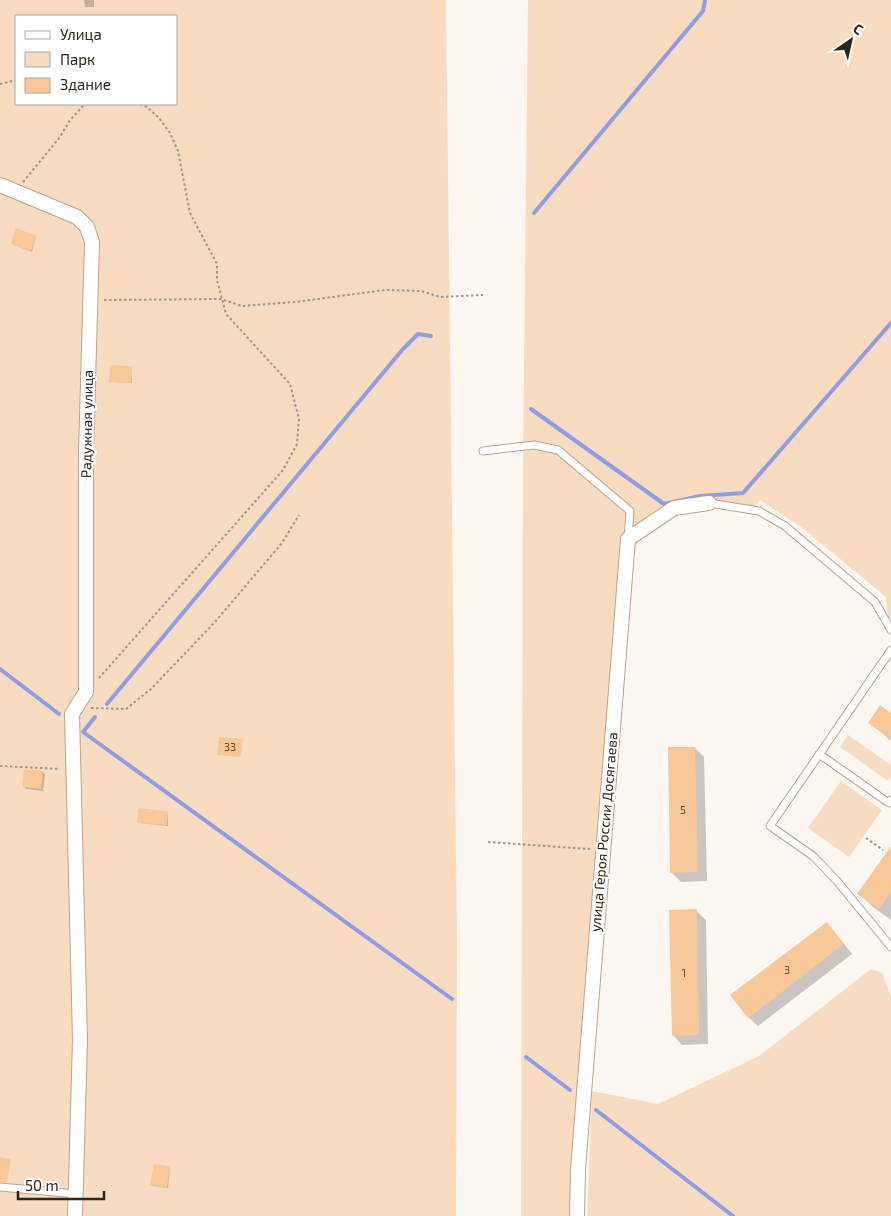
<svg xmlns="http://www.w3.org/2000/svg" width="891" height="1216" font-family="'Exo 2',sans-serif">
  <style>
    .green { fill: #f8dcc2; fill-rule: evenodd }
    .shadow { fill: #0003 }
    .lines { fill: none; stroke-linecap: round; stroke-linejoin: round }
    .stream { stroke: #8f9ee4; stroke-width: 4 }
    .building { fill: #f9c899 }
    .lane-casing { stroke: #bca38c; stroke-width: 9 }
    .street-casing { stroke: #bca38c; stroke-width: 16 }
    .path { stroke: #9d968e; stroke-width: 2; stroke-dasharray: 2.5 2.5; stroke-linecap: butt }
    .lane { stroke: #fff; stroke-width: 7 }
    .street { stroke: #fff; stroke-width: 14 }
    .labels { text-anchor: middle; stroke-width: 4.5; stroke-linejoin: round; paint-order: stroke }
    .number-label { font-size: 11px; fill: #604d3a }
    .street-label { font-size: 14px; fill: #2d241a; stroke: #fff }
  </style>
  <rect width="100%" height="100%" fill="#fdf7f2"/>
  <g class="green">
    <path d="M0,0H446L457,941L456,1216H0ZM16,16H176V104H16Z"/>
    <path d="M528,0H891V619L888,617L886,597L805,530L760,500L751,514L707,506L667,517L648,530L632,549L581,1216H521L523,463Z"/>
    <path d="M848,735L891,765V777L888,781L840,747Z"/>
    <path d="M841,781L882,810L849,857L808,828Z"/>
    <path d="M871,969L882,973L891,996V1216H587L592,1091L658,1104L759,1056Z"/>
  </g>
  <g class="shadow">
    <path d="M84,0H94V7H85Z"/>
    <path d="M36,237L32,252L12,244Z"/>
    <path d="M131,367L132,383L111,382Z"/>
    <path d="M891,715V741L870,722Z"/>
    <path d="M695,748L704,757L707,881L681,882L671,872Z"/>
    <path d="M43,772L45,775L43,791L26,789L23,786Z"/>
    <path d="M168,813V826L139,823Z"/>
    <path d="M891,848V920L873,907L859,893Z"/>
    <path d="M696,911L706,920L708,1044L682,1045L673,1035Z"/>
    <path d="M827,923L852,954L758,1026L748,1017Z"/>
    <path d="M170,1167L168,1188L153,1186L152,1185Z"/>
  </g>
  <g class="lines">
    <g class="stream">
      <path d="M534,213L703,11L705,0"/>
      <path d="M531,409L664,504L700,496L743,493L891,323"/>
      <path d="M0,669L59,714"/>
      <path d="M107,704L403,349L418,334L431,336"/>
      <path d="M95,717L83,732L452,999"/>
      <path d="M526,1057L570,1090"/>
      <path d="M596,1110L733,1216"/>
    </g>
  </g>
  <g class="building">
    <path d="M16,228L37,236L31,251L11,244Z"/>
    <path d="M110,365L132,366L131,383L109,382Z"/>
    <path d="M880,705L891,713V739L868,723Z"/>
    <path d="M219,737L243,739L241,757L217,755Z"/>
    <path d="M668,747H695L698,872L670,873Z"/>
    <path d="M24,769L43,771L41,789L22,787Z"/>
    <path d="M138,808L168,811L167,825L137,823Z"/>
    <path d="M891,846V892L879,909L857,894Z"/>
    <path d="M697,909L699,1035L672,1036L669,910Z"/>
    <path d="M827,922L844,944L748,1018L730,995Z"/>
    <path d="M0,1157L11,1159L7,1182H0Z"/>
    <path d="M154,1164L170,1166L167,1188L150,1185Z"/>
  </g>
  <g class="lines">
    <defs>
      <g id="lane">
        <path d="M483,451L534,445L558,450L630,511L628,539"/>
        <path d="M709,503L759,511L785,526L875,602L891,630"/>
        <path d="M891,650L770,826L813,856L837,881L891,947"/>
        <path d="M819,754L889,803L891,800"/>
        <path d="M0,1187L76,1194"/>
      </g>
      <g id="street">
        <path d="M0,185L77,217L87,227L92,242L86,452V692L72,714L80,1040L75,1216"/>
        <path d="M577,1216L578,1169L628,539L674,508L709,503"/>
      </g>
    </defs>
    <use href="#lane" class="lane-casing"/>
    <use href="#street" class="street-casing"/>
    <g class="path">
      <path d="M0,84L16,80"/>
      <path d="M23,182L60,137L70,120L85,104"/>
      <path d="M104,300L221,299L242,306L295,302L385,290L421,291L440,297L483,295"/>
      <path d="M99,678L283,470L297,444L299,419L290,384L226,314L217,280V264L190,213L178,151L170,133L159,118L147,107L140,104"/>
      <path d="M91,708L126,709L151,689L215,622L282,543L299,515"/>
      <path d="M0,766L60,769"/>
      <path d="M866,838L883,850"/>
      <path d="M488,842L590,849"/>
    </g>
    <use href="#lane" class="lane"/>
    <use href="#street" class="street"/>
  </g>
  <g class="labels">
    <g class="number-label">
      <text x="230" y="751">33</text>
      <text x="683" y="814">5</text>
      <text x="787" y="974">3</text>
      <text x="684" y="977">1</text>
    </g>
    <g class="street-label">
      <text transform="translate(87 424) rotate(-89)" y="5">Радужная улица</text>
      <text transform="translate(604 832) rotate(-85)" y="5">улица Героя России Досягаева</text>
    </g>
  </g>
  <rect x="15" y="15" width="162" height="90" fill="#ffffff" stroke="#aba7a3"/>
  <rect x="25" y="31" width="25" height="8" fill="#ffffff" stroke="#aba7a3"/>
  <text x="60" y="40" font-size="15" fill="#2d241a">Улица</text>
  <rect x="25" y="52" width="25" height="15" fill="#f8dcc2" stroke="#aba7a3"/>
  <text x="60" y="65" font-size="15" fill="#2d241a">Парк</text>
  <rect x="25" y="78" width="25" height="15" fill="#f9c899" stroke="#aba7a3"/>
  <text x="60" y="90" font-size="15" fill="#2d241a">Здание</text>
  <g transform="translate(851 40) rotate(34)" stroke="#ffffff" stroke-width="4" paint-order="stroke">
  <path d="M0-4L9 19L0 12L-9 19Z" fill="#2d241a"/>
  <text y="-8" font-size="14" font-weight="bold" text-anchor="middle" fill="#2d241a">С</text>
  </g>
  <path d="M18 1191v8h86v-8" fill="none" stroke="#2d241a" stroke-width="2.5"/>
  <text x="25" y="1191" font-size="15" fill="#2d241a" stroke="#ffffff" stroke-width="4" paint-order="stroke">50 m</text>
</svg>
